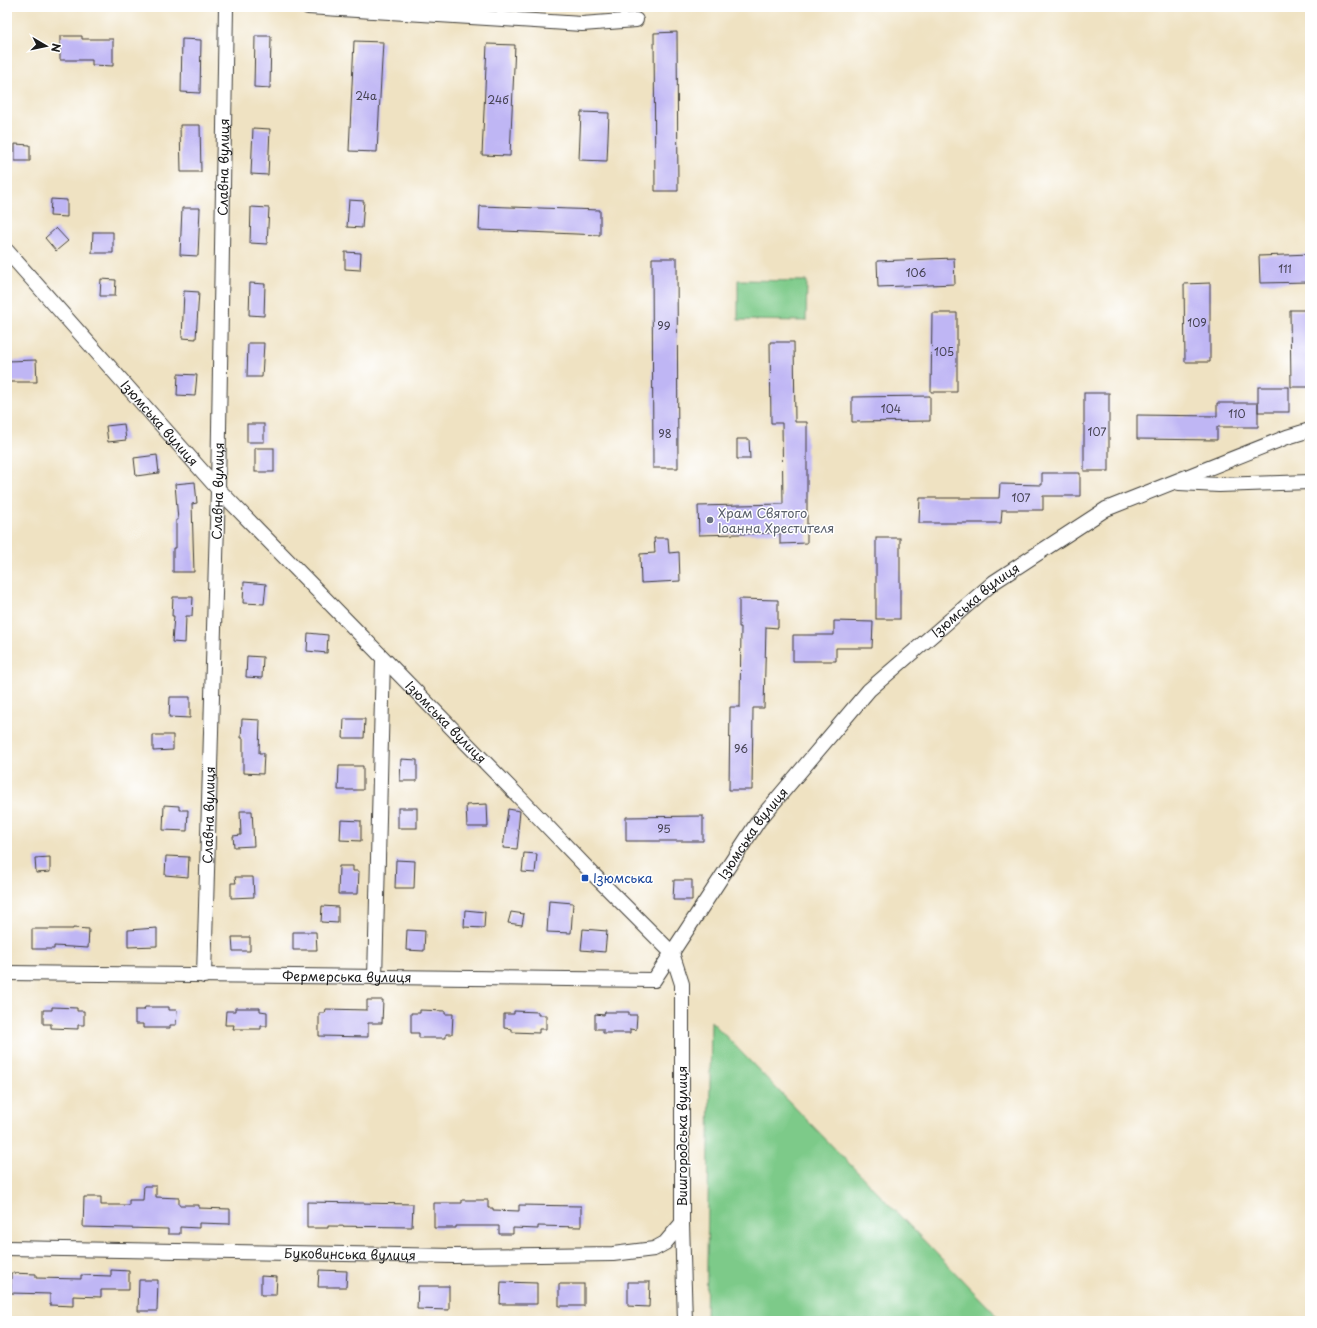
<svg xmlns="http://www.w3.org/2000/svg" width="1317" height="1328" font-family="'Playpen Sans',sans-serif">
  <style>
    .green { fill: #7dca89; stroke: #4c7352 }
    .building { fill: #bfb6f4 }
    .lines { fill: none; stroke-linecap: round; stroke-linejoin: round }
    .street-casing { stroke: #3c3a35; stroke-width: 16 }
    .street { stroke: #fff; stroke-width: 14 }
    .worship-dot { fill: #6b7280; stroke: #fff; stroke-width: 1.5 }
    .transit-dot { fill: #1a4fb4; stroke: #fff; stroke-width: 1.5 }
    .labels { text-anchor: middle; stroke-width: 3; stroke-linejoin: round; paint-order: stroke }
    .number-label { font-size: 11px; fill: #454252 }
    .street-label { font-size: 13px; fill: #1c1c1c; stroke: #fff }
    .worship-label { font-size: 13px; fill: #5b616d; stroke: #fff; text-anchor: start }
    .transit-label { font-size: 13px; fill: #164399; stroke: #fff; text-anchor: start }
  </style>
  <rect width="100%" height="100%" fill="#fff"/>
  <filter id="ink" filterUnits="userSpaceOnUse"><feTurbulence type="fractalNoise" baseFrequency=".025" numOctaves="2"/><feDisplacementMap in="SourceGraphic" scale="8" xChannelSelector="R" yChannelSelector="G"/><feConvolveMatrix kernelMatrix="1 2 1 2 8 2 1 2 1" color-interpolation-filters="sRGB"/></filter>
  <filter id="wash" filterUnits="userSpaceOnUse"><feTurbulence type="fractalNoise" baseFrequency=".012" numOctaves="4" result="noise"/><feDisplacementMap in="SourceGraphic" scale="16" xChannelSelector="R" yChannelSelector="G"/><feGaussianBlur stdDeviation="0.9" result="paint"/><feColorMatrix in="noise" values="0 0 0 0 0 0 0 0 0 0 0 0 0 0 0 0 0 1.4 0 .05"/><feComposite in="paint" operator="in"/></filter>
  <g filter="url(#wash)">
    <rect width="100%" height="100%" fill="#efe2c2"/>
    <g class="green">
      <path d="M738,280L807,281L806,321L738,320Z"/>
      <path d="M711,1021L1002,1321H706Z"/>
    </g>
    <g id="blocks">
      <g class="building">
        <path d="M677,32L678,191H655L654,33Z"/>
        <path d="M60,36H82V39H113V66L92,65V60H60Z"/>
        <path d="M255,36H271L270,88L254,87Z"/>
        <path d="M182,39L201,40L200,93L181,92Z"/>
        <path d="M354,41L383,42L377,152L349,151Z"/>
        <path d="M487,44L515,45L510,156L482,155Z"/>
        <path d="M581,112L609,113L607,161L579,160Z"/>
        <path d="M180,125H200L201,172H181Z"/>
        <path d="M253,128L270,129L268,175L251,174Z"/>
        <path d="M15,144L30,145V161H15Z"/>
        <path d="M51,199L67,200V217L50,216Z"/>
        <path d="M349,200L364,201L362,228L347,227Z"/>
        <path d="M480,206L600,210V235L479,230Z"/>
        <path d="M251,207L269,208L267,244L250,243Z"/>
        <path d="M182,208H200L198,256L180,255Z"/>
        <path d="M56,228L68,241L56,251L45,238Z"/>
        <path d="M93,232H113V253H92Z"/>
        <path d="M345,252L361,253L360,270L345,269Z"/>
        <path d="M1310,254V282L1260,283L1259,256Z"/>
        <path d="M652,258H677L678,468H653Z"/>
        <path d="M954,258L955,284L878,287L877,261Z"/>
        <path d="M101,279L116,280L115,296H100Z"/>
        <path d="M250,283L265,284L264,316L249,315Z"/>
        <path d="M1210,283V362H1185L1184,284Z"/>
        <path d="M184,291L199,292L196,339L182,338Z"/>
        <path d="M1290,310H1310V387H1291Z"/>
        <path d="M932,313H957V392H931Z"/>
        <path d="M770,342H794L795,422H807V543L780,544V533L699,535L698,506L783,504L782,423H771Z"/>
        <path d="M248,343H264L262,377H247Z"/>
        <path d="M36,360L37,382H7V361Z"/>
        <path d="M178,374L197,375L195,396L177,395Z"/>
        <rect x="1258" y="387" width="31" height="25"/>
        <rect x="1084" y="393" width="25" height="78"/>
        <path d="M930,396V421L852,422V397Z"/>
        <path d="M1217,403H1258V427H1217V440L1137,439V415L1217,416Z"/>
        <path d="M124,424L126,440L108,442L106,426Z"/>
        <rect x="247" y="424" width="17" height="18"/>
        <path d="M737,439H749L750,459H737Z"/>
        <rect x="255" y="448" width="19" height="24"/>
        <path d="M157,455L159,473L136,476L134,458Z"/>
        <path d="M1042,473H1080V496H1043V510H1002L1001,523H919L920,498H999L1000,484L1042,485Z"/>
        <path d="M195,482L197,503L192,504L194,572H173V548H176V520H178L175,484Z"/>
        <path d="M654,538H668L669,553L679,552L680,581L641,583L640,554L655,553Z"/>
        <rect x="876" y="538" width="24" height="81"/>
        <path d="M244,582L266,584L264,604L243,603Z"/>
        <path d="M173,597H193L192,616H186L185,643L172,642L174,616H172Z"/>
        <path d="M739,599L778,600V628L766,627L764,708H753L752,790H729L730,707H740L741,627H739Z"/>
        <path d="M834,621L873,622L872,648H836V661H793V635H834Z"/>
        <path d="M308,633L328,635L327,653L307,651Z"/>
        <path d="M247,656L263,657L262,678L246,677Z"/>
        <path d="M170,697H190V718L169,717Z"/>
        <path d="M242,719L260,720L259,753H264L263,774L243,773V738H241Z"/>
        <path d="M344,719H365L364,738H343Z"/>
        <path d="M153,735H173V750L153,751Z"/>
        <path d="M401,759L417,760V781H400Z"/>
        <path d="M339,766H363V790H338Z"/>
        <path d="M487,804L488,827H467L466,805Z"/>
        <path d="M164,805L179,806V810H188L187,831L163,830Z"/>
        <rect x="398" y="808" width="19" height="20"/>
        <path d="M508,809L520,811L518,831H519L517,849L503,848Z"/>
        <path d="M240,811H252L254,846L234,847L233,836L241,835Z"/>
        <path d="M703,816V841H626V817Z"/>
        <path d="M341,820L361,821V841L340,840Z"/>
        <path d="M524,853L537,854L535,873L522,872Z"/>
        <path d="M166,856L189,857L188,877L165,875Z"/>
        <path d="M50,857V872L36,873L35,858Z"/>
        <path d="M396,860L415,861L414,888H395Z"/>
        <path d="M339,866H353V871H359L358,894H338Z"/>
        <path d="M235,877H253L254,897L231,898V883H236Z"/>
        <path d="M674,880H692V900H673Z"/>
        <path d="M549,901L573,903L571,933L547,932Z"/>
        <path d="M322,906L338,907V923L321,922Z"/>
        <path d="M465,910L485,912L484,928L464,927Z"/>
        <path d="M511,912L524,914L522,925L508,923Z"/>
        <path d="M73,928L89,929L88,948L54,946V949H32V929H73Z"/>
        <path d="M157,928V946L128,947V930Z"/>
        <path d="M583,929L607,931L605,952L581,950Z"/>
        <path d="M407,930L425,931L424,951L406,950Z"/>
        <path d="M293,932H316L317,950H293Z"/>
        <path d="M232,937H250V951H233Z"/>
        <path d="M367,1000H383L382,1023H368V1037L319,1036V1013H325L326,1009L367,1010Z"/>
        <path d="M52,1007L77,1008V1011H84V1025H78V1029L51,1028V1024H43V1010H52Z"/>
        <path d="M145,1007H169V1010H177L176,1025H170V1028H143V1024H135V1010H144Z"/>
        <path d="M235,1008H260V1011L267,1012V1026H261V1029H233L234,1025H225L226,1011H235Z"/>
        <path d="M420,1010L445,1011V1014H453L452,1034H446V1038H419V1033H411V1013H420Z"/>
        <path d="M514,1011L538,1012V1015H546V1029H539V1033L512,1032V1029L504,1028V1014H514Z"/>
        <path d="M605,1012H629V1015H637L636,1030L630,1029V1033H603V1029H595V1014L604,1015Z"/>
        <path d="M144,1186H156V1197L179,1198V1205H199V1208L230,1209V1224L199,1223V1228L180,1227V1234H168V1229L83,1227L84,1197H101V1205H129V1200H143Z"/>
        <path d="M462,1200H488V1208H493V1210L519,1211V1205L581,1206V1227L538,1226V1229L513,1228V1234H499V1226H456V1228H434V1203H462Z"/>
        <path d="M307,1202L413,1204L412,1227L328,1226V1228H307Z"/>
        <path d="M111,1270L129,1271V1290H101V1297L73,1296V1306L50,1305V1294L11,1293V1273L36,1274V1278L81,1279V1275L111,1276Z"/>
        <path d="M319,1270L347,1271L346,1287H318Z"/>
        <path d="M261,1276L277,1277L276,1295H261Z"/>
        <path d="M139,1280H158L157,1311H138Z"/>
        <path d="M501,1282L537,1283V1304H500Z"/>
        <path d="M628,1282H650L649,1307L628,1306Z"/>
        <rect x="559" y="1284" width="25" height="22"/>
        <path d="M418,1286H449V1310L417,1309Z"/>
      </g>
    </g>
  </g>
  <g filter="url(#ink)">
    <use href="#blocks" fill-opacity="0" stroke="#3c3a35" stroke-width="1"/>
    <g class="lines">
      <defs>
        <g id="street">
          <path d="M308,7L582,24L636,20"/>
          <path id="s1" d="M7,251L218,489L524,802L592,873L672,953L682,984V1223L685,1321"/>
          <path d="M1179,483L1219,485L1310,482"/>
          <path id="s2" d="M7,973L654,980L759,820L869,690L994,582L1106,509L1287,437L1310,430"/>
          <path id="s3" d="M204,976L218,489L226,7"/>
          <path d="M375,978L383,659"/>
          <path id="s4" d="M7,1248L454,1256L613,1254L654,1249L665,1243L682,1223"/>
        </g>
      </defs>
      <use href="#street" class="street-casing"/>
      <use href="#street" class="street"/>
    </g>
  </g>
  <circle class="worship-dot" cx="710" cy="520" r="4"/>
  <rect class="transit-dot" x="581" y="874" width="8" height="8" rx="2"/>
  <g class="labels">
    <g class="number-label">
      <text x="366" y="100">24а</text>
      <text x="498" y="104">24б</text>
      <text x="1285" y="273">111</text>
      <text x="916" y="277">106</text>
      <text x="1197" y="327">109</text>
      <text x="664" y="330">99</text>
      <text x="944" y="356">105</text>
      <text x="891" y="413">104</text>
      <text x="1237" y="418">110</text>
      <text x="1097" y="436">107</text>
      <text x="665" y="438">98</text>
      <text x="1021" y="502">107</text>
      <text x="741" y="753">96</text>
      <text x="664" y="833">95</text>
    </g>
    <g class="street-label">
      <text dy="5" stroke="none"><textPath href="#s3" startOffset="809">Славна вулиця</textPath></text>
      <text dy="5" stroke="none"><textPath href="#s1" startOffset="230">Ізюмська вулиця</textPath></text>
      <text dy="5" stroke="none"><textPath href="#s3" startOffset="485">Славна вулиця</textPath></text>
      <text dy="5" stroke="none"><textPath href="#s2" startOffset="1148">Ізюмська вулиця</textPath></text>
      <text dy="5" stroke="none"><textPath href="#s1" startOffset="644">Ізюмська вулиця</textPath></text>
      <text dy="5" stroke="none"><textPath href="#s3" startOffset="161">Славна вулиця</textPath></text>
      <text dy="5" stroke="none"><textPath href="#s2" startOffset="824">Ізюмська вулиця</textPath></text>
      <text dy="5" stroke="none"><textPath href="#s2" startOffset="340">Фермерська вулиця</textPath></text>
      <text transform="translate(682 1136) rotate(-90)" y="5">Вишгородська вулиця</text>
      <text dy="5" stroke="none"><textPath href="#s4" startOffset="343">Буковинська вулиця</textPath></text>
    </g>
    <g class="worship-label">
      <text x="718" y="518">Храм Святого<tspan x="718" dy="15">Іоанна Хрестителя</tspan></text>
    </g>
    <g class="transit-label">
      <text x="593" y="883">Ізюмська</text>
    </g>
  </g>
  <rect width="1317" height="1328" fill="none" stroke="#fff" stroke-width="24"/>
  <g transform="translate(46 46) rotate(99)" stroke="#ffffff" stroke-width="3" paint-order="stroke">
  <path d="M0-3L7 15L0 10L-7 15Z" fill="#1c1c1c"/>
  <text y="-6" font-size="11" font-weight="bold" text-anchor="middle" fill="#1c1c1c">N</text>
  </g>
</svg>
